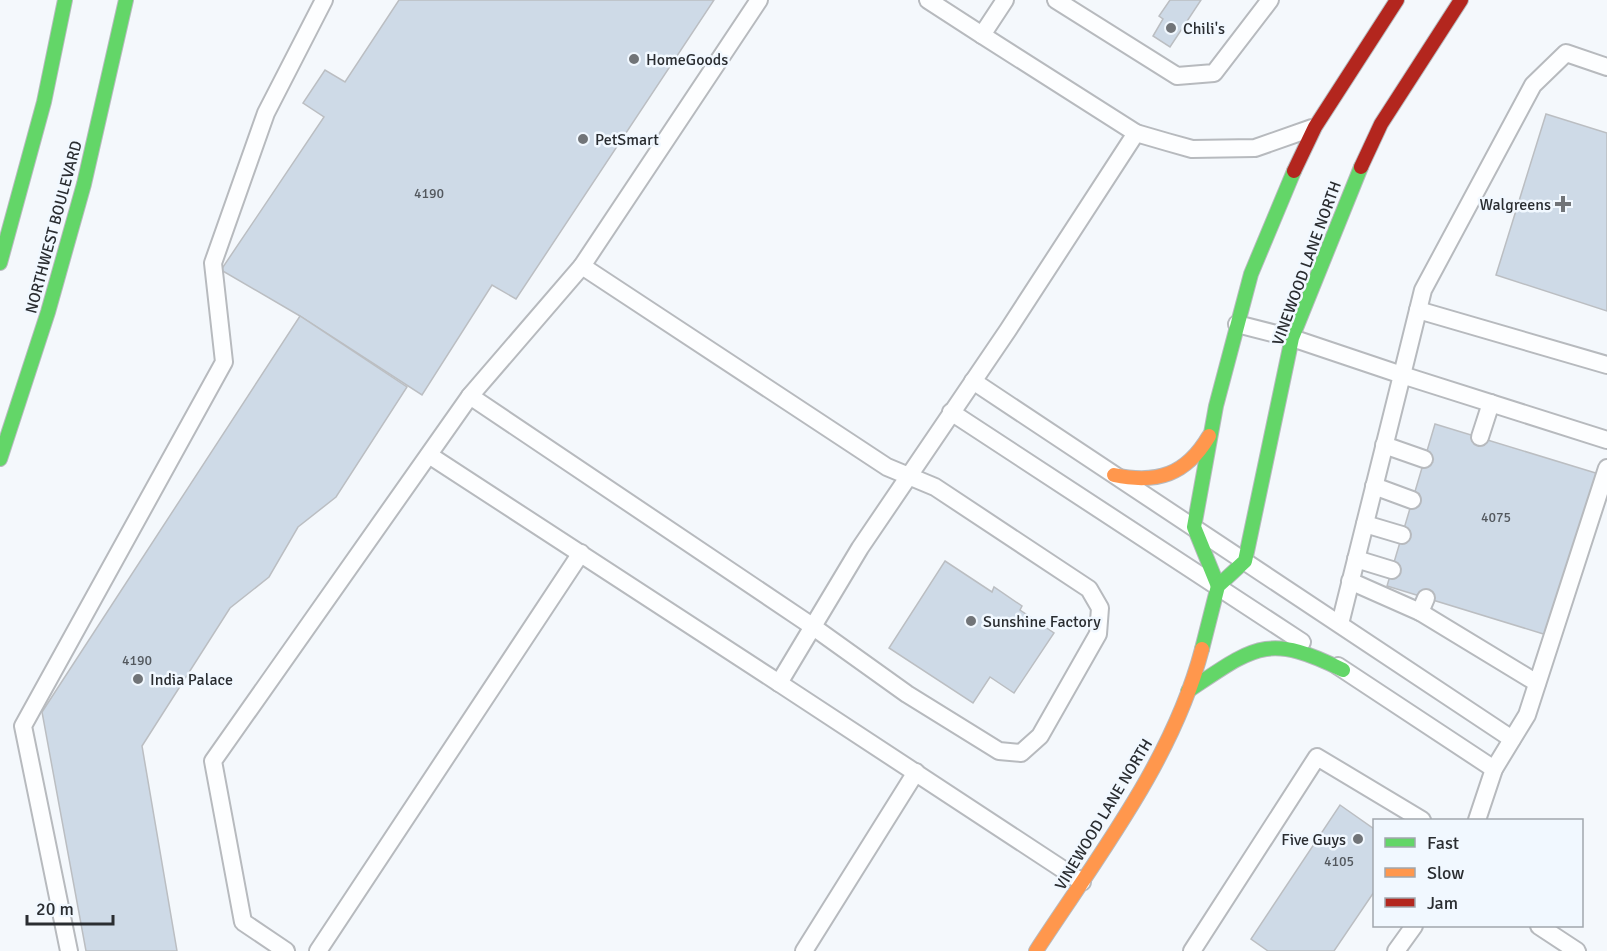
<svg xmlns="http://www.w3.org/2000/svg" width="1607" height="951" font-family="Signika,sans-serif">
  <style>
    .building { fill: #cedae7; stroke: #bbbec2; stroke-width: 1.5 }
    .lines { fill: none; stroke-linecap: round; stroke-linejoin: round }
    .lane-casing { stroke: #b7babe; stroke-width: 20 }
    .fast-casing { stroke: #b7babe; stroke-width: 16 }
    .slow-casing { stroke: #b7babe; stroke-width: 16 }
    .jam-casing { stroke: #b7babe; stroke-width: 16 }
    .lane { stroke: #fdfeff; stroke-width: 16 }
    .fast { stroke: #63d668; stroke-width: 14 }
    .slow { stroke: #ff974d; stroke-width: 14 }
    .jam { stroke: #b3261e; stroke-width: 14 }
    .poi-dot { fill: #717478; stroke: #f1f8ff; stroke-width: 2 }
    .labels { text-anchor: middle; stroke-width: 5; stroke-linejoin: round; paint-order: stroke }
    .number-label { font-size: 14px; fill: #53585e }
    .poi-label { font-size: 16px; fill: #2a2d31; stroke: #f1f8ff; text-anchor: start }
    .street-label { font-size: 16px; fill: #2a2d31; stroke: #f1f8ff }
  </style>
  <rect width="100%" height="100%" fill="#f4f8fc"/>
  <g class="building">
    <path d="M399,0H714L516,299L492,285L422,395L300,316L221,270L324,117L303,103L325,70L345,82Z"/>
    <path d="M1170,0H1201L1170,47L1153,36L1163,19L1159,16Z"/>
    <path d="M1546,114L1607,133V311L1496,275Z"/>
    <path d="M300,316L407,387L336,497L298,527L269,577L230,608L142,746L177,951H86L42,712Z"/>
    <path d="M1435,424L1599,474L1550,636L1387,586Z"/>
    <path d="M945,561L992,592L994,587L1022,606L1020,610L1054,633L1014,693L990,677L973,703L889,648Z"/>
    <path d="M1340,805L1374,829V892L1334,951H1268L1251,939Z"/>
  </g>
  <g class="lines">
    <defs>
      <g id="lane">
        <path d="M928,0L982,35"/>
        <path d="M1005,0L982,35L1136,133L1167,142L1192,149L1255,148L1312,128"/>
        <path d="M1056,0L1177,76L1214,73L1270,0"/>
        <path d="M1418,310L1607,365"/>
        <path d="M1237,324L1292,338L1402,375L1423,290L1533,85L1566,53L1607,67"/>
        <path d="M973,381L1512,739"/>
        <path d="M470,396L812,626L907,694L999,751L1021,753L1040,736L1098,634L1100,608L1089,589L935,487L887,467L582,266"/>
        <path d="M951,412L1302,642"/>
        <path d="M1480,437L1491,403"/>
        <path d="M1384,445L1424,459"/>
        <path d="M429,455L779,683"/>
        <path d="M1374,486L1412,500"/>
        <path d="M1365,524L1402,535"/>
        <path d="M1356,559L1392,570"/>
        <path d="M1350,581L1420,612L1426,598"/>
        <path d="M1420,612L1537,683"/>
        <path d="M1340,624L1402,375L1607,440"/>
        <path d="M1338,666L1494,769"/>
        <path d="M1477,820L1494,769L1527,715L1607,468"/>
        <path d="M1082,882L779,683L860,548L1008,330L1136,133"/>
        <path d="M1539,926L1577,951"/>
        <path d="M69,951L23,726L224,362L213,263L266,113L324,0"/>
        <path d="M286,951L243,922L213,761L470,396L582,266L759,0"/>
        <path d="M318,951L581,553"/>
        <path d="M804,951L916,772"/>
        <path d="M1192,951L1317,757L1422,820"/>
        <path d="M1396,951L1414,926"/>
      </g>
      <g id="fast">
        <path d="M0,263L44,102L65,0"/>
        <path d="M0,459L48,312L84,184L126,0"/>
        <path d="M1218,586L1194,527L1216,406L1251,274L1294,171"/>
        <path d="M1202,649L1218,586L1245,561L1292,338L1361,167"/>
        <path d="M1188,691C1254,647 1267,632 1343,670"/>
      </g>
      <g id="slow">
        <path d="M1114,475C1157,484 1186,475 1209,436"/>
        <path d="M1036,951C1098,856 1173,760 1202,649"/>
      </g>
      <g id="jam">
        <path d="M1361,167L1381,124L1461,0"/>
        <path d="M1294,171L1315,127L1397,0"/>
      </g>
    </defs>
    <use href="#lane" class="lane-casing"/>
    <use href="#fast" class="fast-casing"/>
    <use href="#slow" class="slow-casing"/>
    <use href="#jam" class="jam-casing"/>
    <use href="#lane" class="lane"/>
    <use href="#fast" class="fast"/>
    <use href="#slow" class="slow"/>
    <use href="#jam" class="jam"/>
  </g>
  <g class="poi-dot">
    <circle cx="1171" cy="28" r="6"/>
    <circle cx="634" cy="59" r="6"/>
    <circle cx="583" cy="139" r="6"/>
    <path d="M1560 195h6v6h6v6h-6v6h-6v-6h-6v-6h6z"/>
    <circle cx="971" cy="621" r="6"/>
    <circle cx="138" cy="679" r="6"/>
    <circle cx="1358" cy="839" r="6"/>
  </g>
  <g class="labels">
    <g class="number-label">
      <text x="429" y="198">4190</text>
      <text x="1496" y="522">4075</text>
      <text x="137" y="665">4190</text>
      <text x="1339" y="866">4105</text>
    </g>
    <g class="poi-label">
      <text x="1183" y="34">Chili's</text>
      <text x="646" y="65">HomeGoods</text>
      <text x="595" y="145">PetSmart</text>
      <text x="1551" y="210" text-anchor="end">Walgreens</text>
      <text x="983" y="627">Sunshine Factory</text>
      <text x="150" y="685">India Palace</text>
      <text x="1346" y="845" text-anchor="end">Five Guys</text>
    </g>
    <g class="street-label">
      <text transform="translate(53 227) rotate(-75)" y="6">NORTHWEST BOULEVARD</text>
      <text transform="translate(1306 263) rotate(-70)" y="6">VINEWOOD LANE NORTH</text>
      <text transform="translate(1103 814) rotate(-59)" y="6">VINEWOOD LANE NORTH</text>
    </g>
  </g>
  <rect x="1373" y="819" width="210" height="108" fill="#f1f8ff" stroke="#a1a7ad" stroke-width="1.5"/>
  <rect x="1385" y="838" width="30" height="9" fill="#63d668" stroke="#a1a7ad" stroke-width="1.5"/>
  <text x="1427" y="849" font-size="18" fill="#2a2d31">Fast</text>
  <rect x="1385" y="868" width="30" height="9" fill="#ff974d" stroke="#a1a7ad" stroke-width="1.5"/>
  <text x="1427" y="879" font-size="18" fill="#2a2d31">Slow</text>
  <rect x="1385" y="898" width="30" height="9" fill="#b3261e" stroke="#a1a7ad" stroke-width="1.5"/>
  <text x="1427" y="909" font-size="18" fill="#2a2d31">Jam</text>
  <path d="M27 915v9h86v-9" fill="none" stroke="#2a2d31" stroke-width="3"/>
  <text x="36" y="915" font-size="18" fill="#2a2d31" stroke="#f1f8ff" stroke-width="4.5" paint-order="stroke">20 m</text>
</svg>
